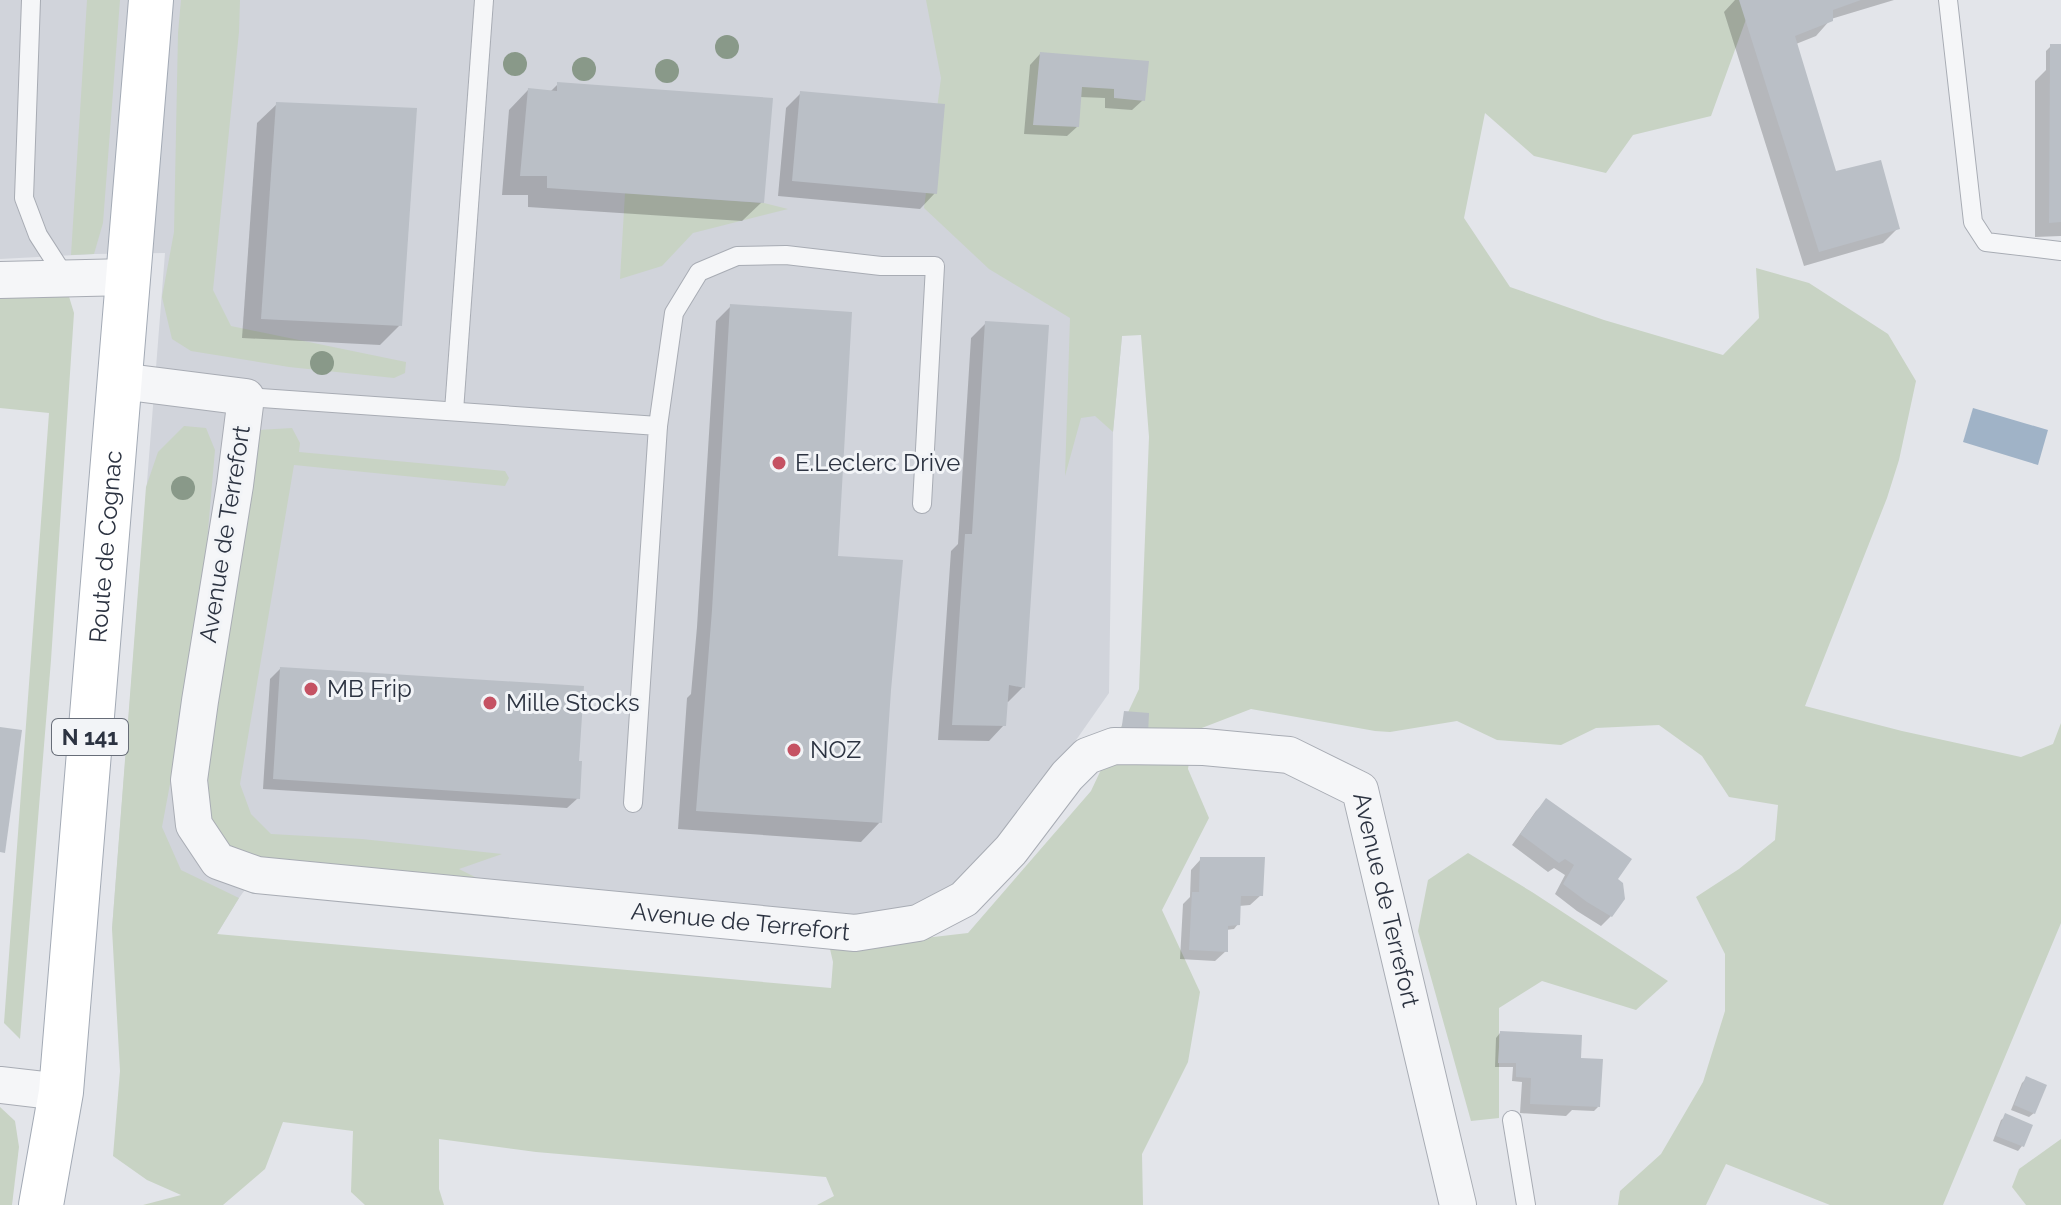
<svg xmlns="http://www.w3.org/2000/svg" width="2061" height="1205" font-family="Raleway,sans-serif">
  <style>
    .built { fill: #d1d4db }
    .green { fill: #c8d3c4 }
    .water { fill: #a0b3c7 }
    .shadow { fill: #0003 }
    .building { fill: #babfc6 }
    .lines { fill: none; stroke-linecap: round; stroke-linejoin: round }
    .service-casing { stroke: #a8acb4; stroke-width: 20 }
    .minor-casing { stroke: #a8acb4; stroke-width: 38 }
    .primary-casing { stroke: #a3aab5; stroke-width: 46 }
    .service { stroke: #f5f6f8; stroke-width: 18 }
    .minor { stroke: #f5f6f8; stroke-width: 36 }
    .primary { stroke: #fff; stroke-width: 44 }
    .tree { fill: #899989 }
    .poi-dot { fill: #c55263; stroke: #f2f4f7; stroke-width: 3 }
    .labels { text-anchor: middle; stroke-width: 6; stroke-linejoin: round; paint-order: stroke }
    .shield { fill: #f2f4f7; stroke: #676d78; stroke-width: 2 }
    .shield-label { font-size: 22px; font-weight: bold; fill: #2c3341 }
    .poi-label { font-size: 24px; fill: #2c3341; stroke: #f2f4f7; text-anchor: start }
    .street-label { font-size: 24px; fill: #2c3341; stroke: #f2f4f7 }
  </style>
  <rect width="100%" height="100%" fill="#e3e5ea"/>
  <path class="built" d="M0,0H977L1122,336L1113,432L1109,693L1053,773L948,898L855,923L260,869L239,898L217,934L112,929L165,253L94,254L0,259Z"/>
  <g class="green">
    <path d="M87,0H120L103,223L94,254L71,255Z"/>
    <path d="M181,0H240L239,32L213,290L231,326L406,362L405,373L394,378L289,367L191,351L172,339L162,297L174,232L178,33Z"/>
    <path d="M926,0H1753L1711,116L1633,135L1606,173L1534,156L1485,113L1464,218L1510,287L1604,320L1723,355L1759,318L1756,268L1809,283L1888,334L1916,381L1899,460L1887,498L1805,706L1902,731L2021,757L2053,744L2061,723V923L1943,1205H1830L1726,1164L1706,1205H1618L1620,1191L1661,1154L1703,1082L1725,1011V954L1696,897L1739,869L1775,840L1778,805L1729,797L1702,756L1659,725L1596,728L1561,745L1497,740L1457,721L1390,732L1375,731L1251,709L1194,731L1188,769L1209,818L1162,910L1200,992L1188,1062L1142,1154L1143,1205H817L834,1196L826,1177L536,1152L439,1139V1189L444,1205H365L351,1192L353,1131L283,1122L265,1169L223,1205H143L181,1195L147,1180L113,1156L120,1071L112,929L146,487L158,452L184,426L206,428L215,450L200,623L162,827L181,870L239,898L217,934L831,988L833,962L830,949L968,933L1091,791L1139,689L1149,437L1141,335L1122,336L1113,432L1095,416L1081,418L1065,476L1070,318L989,269L924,208L941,78Z"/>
    <path d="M625,193L764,203L788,209L693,233L662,266L620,279Z"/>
    <path d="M67,290L74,313L51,660L20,1039L4,1023L49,413L0,408V297Z"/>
    <path d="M292,428L300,443L299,452L505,471L509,478L505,486L294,465L240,784L251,814L271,834L362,839L502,854L459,869L483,881L260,868L227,848L209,814L208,768L258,430Z"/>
    <path d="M1468,853L1532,892L1668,981L1636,1010L1542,981L1499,1008V1118L1471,1121L1418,931L1428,880Z"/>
    <path d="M0,1107L15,1121L19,1147L12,1205H0Z"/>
    <path d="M2061,1139V1205H2026L2012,1187L2019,1169Z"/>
  </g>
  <path class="water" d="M1973,408L2048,430L2038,465L1963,442Z"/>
  <g class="shadow">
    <path d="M1735,0H1894L1831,19L1816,36L1796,44L1835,174L1898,228L1883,243L1804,266L1724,12Z"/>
    <path d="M2051,46H2061V236L2035,237V81L2046,70V51Z"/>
    <path d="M1040,54L1143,100L1132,110L1105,108V98L1080,97L1078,126L1067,136L1024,134L1030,65Z"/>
    <path d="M558,84L762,202L742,221L528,207V195H502L509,110L528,90L550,92Z"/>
    <path d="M801,93L935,193L920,209L778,196L786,108Z"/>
    <path d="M277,104L400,325L380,345L242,338L257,123Z"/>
    <path d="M731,306L836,558L880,822L861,842L678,829L687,698L691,694L697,627L716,321Z"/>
    <path d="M986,323L1023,687L1008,702L1006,701L1004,725L989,741L938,740L951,551L958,544L971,338Z"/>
    <path d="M280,669L578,798L567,808L263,789L270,679Z"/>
    <path d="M1546,801L1615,879L1611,916L1601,926L1577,911L1555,894L1565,875L1554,868L1548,872L1512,845L1536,811Z"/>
    <path d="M1201,859L1261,895L1250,905L1239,906L1238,924L1234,929L1226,930V951L1215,961L1180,959L1183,904L1190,897L1191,870Z"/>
    <path d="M1500,1033L1598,1107L1594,1111L1572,1110L1566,1116L1520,1113L1522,1082L1512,1081L1513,1067H1495L1496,1038Z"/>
    <path d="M2026,1079L2034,1113L2029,1117L2011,1110L2022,1083Z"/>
    <path d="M2006,1116L2022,1146L2018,1151L1993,1141L2001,1120Z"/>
  </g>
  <g class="building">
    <path d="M1739,0H1861L1833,10V21L1795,36L1836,171L1881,160L1900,229L1819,252Z"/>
    <path d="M2050,44H2061V222L2049,223Z"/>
    <path d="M1040,52L1149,61L1145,101L1114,98V89L1082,87L1079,127L1033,125Z"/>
    <path d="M557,82L773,98L764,203L547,188V176H520L528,88L557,91Z"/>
    <path d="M800,91L945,104L937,194L792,181Z"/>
    <path d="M276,102L417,108L402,326L261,319Z"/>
    <path d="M730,304L852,312L838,556L903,560L891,690L882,823L696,811L712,610Z"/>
    <path d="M985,321L1049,325L1025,688L1009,685L1006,726L952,725L965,534H972Z"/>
    <path d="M280,667L584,686L579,761H582L580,799L273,779Z"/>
    <path d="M1124,711L1149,713L1148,735L1121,732Z"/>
    <path d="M0,727L22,730L5,853L0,852Z"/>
    <path d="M1546,798L1632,859L1618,879L1623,883L1625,899L1612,917L1587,902L1563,884L1574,865L1565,859L1559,863L1520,834Z"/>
    <path d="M1200,857H1265L1263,896H1241L1240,925L1228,926V952L1189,950L1192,892H1199Z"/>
    <path d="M1500,1031L1582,1035L1581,1058L1603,1059L1600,1107L1530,1104L1531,1078L1516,1077V1063H1498Z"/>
    <path d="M2026,1076L2047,1085L2035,1114L2014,1105Z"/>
    <path d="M2005,1113L2033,1125L2024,1147L1996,1136Z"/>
  </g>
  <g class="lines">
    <defs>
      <g id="service">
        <path d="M31,0L24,198L38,235L65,277"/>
        <path d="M1948,0L1973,222L1986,242L2061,251"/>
        <path d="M246,397L658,426L633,803"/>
        <path d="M454,411L484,0"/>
        <path d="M658,426L674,313L699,272L737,256L786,255L881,266H935L922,504"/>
        <path d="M1512,1120L1526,1205"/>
      </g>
      <g id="minor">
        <path d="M0,280L129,277"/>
        <path id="s1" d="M120,381L246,397L235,485L200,701L189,780L194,825L218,861L257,875L855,933L918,923L964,899L1011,850L1067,776L1087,756L1114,746L1204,747L1289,755L1360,790L1458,1205"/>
        <path d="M0,1085L61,1092"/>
      </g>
      <g id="primary">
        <path id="s2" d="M41,1205L61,1092L151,0"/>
      </g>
    </defs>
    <use href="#service" class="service-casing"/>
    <use href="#minor" class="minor-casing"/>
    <use href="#primary" class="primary-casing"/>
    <use href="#service" class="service"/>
    <use href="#minor" class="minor"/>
    <use href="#primary" class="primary"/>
  </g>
  <g class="tree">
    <circle cx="727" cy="47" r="12"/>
    <circle cx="515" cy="64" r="12"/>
    <circle cx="584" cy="69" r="12"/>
    <circle cx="667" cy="71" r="12"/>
    <circle cx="322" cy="363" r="12"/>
    <circle cx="183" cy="488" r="12"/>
  </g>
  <g class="poi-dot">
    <circle cx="779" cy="463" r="8"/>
    <circle cx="311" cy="689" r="8"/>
    <circle cx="490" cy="703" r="8"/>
    <circle cx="794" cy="750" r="8"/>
  </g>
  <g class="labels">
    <rect class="shield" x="52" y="719" width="76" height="36" rx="6"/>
    <g class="shield-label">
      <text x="90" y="745">N 141</text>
    </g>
    <g class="poi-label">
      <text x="795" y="471">E.Leclerc Drive</text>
      <text x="327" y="697">MB Frip</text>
      <text x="506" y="711">Mille Stocks</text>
      <text x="810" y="758">NOZ</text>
    </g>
    <g class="street-label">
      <text transform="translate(225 534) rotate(-81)" y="8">Avenue de Terrefort</text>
      <text dy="8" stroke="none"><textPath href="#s2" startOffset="662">Route de Cognac</textPath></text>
      <text dy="8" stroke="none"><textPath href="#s1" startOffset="1946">Avenue de Terrefort</textPath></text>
      <text dy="8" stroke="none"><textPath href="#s1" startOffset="1130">Avenue de Terrefort</textPath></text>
    </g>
  </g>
</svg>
